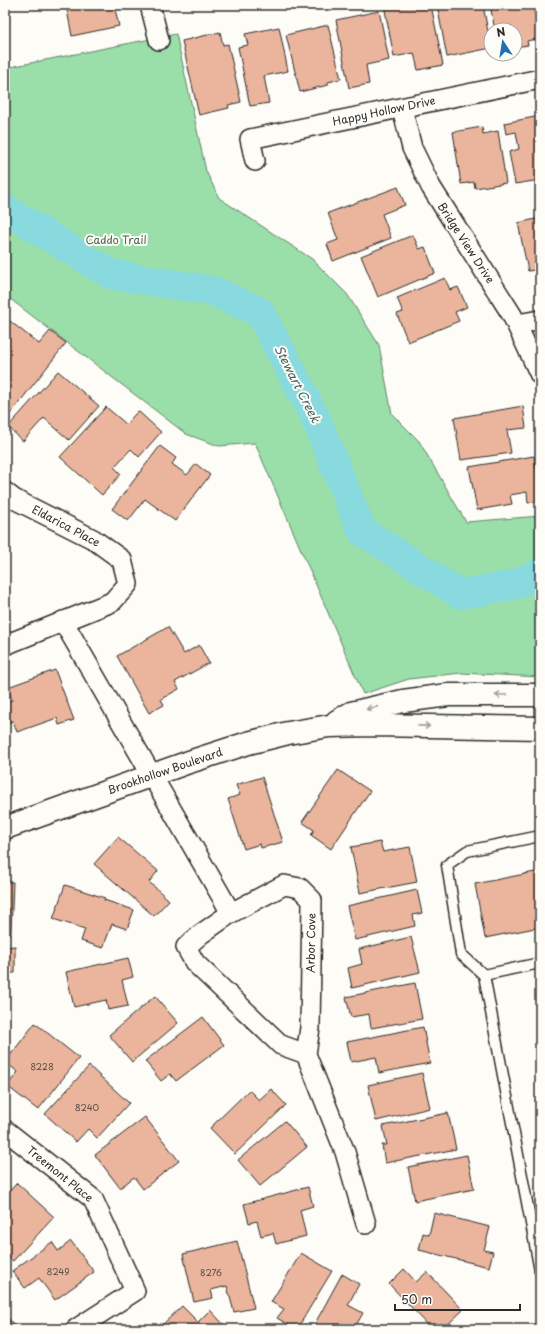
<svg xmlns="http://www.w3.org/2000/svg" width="545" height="1334" font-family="'Playpen Sans',sans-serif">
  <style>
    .green { fill: #9adea9; stroke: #62846a }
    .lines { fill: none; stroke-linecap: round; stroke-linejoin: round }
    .river { stroke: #88dadf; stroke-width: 30 }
    .building { fill: #eab59c; stroke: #2b2b2b }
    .lane-casing { stroke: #2b2b2b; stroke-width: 13 }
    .street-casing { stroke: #2b2b2b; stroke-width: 22 }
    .secondary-casing { stroke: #2b2b2b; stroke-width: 25 }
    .lane { stroke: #fdfcf7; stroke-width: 10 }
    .street { stroke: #fdfcf7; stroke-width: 19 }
    .secondary { stroke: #fdfcf7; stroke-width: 22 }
    .oneway { stroke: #9e9e9b }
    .labels { text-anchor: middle; stroke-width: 4; stroke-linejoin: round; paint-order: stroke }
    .number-label { font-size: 9px; fill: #5b4e47 }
    .street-label { font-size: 11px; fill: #2b2b2b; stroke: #fdfcf7 }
    .park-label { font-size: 11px; fill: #4c6151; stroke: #fdfcf7 }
    .water-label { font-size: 12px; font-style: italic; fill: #476061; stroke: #fdfcf7 }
  </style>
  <rect width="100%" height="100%" fill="#fdfcf7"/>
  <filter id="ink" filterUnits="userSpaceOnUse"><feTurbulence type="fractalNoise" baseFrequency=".025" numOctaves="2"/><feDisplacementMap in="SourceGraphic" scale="8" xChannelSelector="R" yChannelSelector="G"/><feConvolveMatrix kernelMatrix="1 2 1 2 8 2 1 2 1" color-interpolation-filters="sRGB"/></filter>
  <g filter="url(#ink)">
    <path class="green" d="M176,34L206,171L219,198L312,259L347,294L379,345L392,414L419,441L466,522L540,516V677L461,673L409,679L363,694L255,443L219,446L186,434L5,295V68Z"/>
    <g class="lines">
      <path class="river" d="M5,209L110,274L213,291L260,312L315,417L362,531L460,594L514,585L540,573"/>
    </g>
    <g class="building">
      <path d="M66,5H114L119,26L72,36Z"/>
      <path d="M384,5H431L443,65L418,70L414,53L394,57Z"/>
      <path d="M437,5H483L491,48L447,57Z"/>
      <path d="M490,5H533L540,38L527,41L528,45L515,47V30H495Z"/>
      <path d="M379,11L389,60L366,65L369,84L349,88L336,20Z"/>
      <path d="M328,25L341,79L328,82V85L300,92L286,35Z"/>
      <path d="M279,27L288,71L264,76L269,103L250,106L238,47L248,45L245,34Z"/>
      <path d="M220,32L223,45L228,44L241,102L228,105L229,108L199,115L182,41Z"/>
      <path d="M540,116V180L515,184L509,152L519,149L516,132L506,134L504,123Z"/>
      <path d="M482,127L483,134L498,131L506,183L475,188L474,182L461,184L453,132Z"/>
      <path d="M398,187L405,205L382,214L391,238L333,261L327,244L338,240L328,213Z"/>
      <path d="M540,218V269L528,271L518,223Z"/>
      <path d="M413,235L419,249L425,247L435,273L378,297L361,256Z"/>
      <path d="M445,278L450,290L458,287L467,307L455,312L459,321L408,342L397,314L403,312L397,298Z"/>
      <path d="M6,318L39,344L50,331L66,343L7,418L5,416V320Z"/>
      <path d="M58,371L99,406L69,440L44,418L23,441L8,427Z"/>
      <path d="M523,406L526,428L507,430L511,453L461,460L454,418Z"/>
      <path d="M106,407L126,424L138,411L161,432L139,457L131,449L114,467L121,474L102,495L60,457Z"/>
      <path d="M160,446L176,458L172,464L187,475L196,464L210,475L175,521L145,499L128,521L112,509Z"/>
      <path d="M534,456L540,493V501L528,503L527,492L510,495L512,504L477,510L469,467Z"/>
      <path d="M168,627L184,654L199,645L209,663L175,682L179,689L161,699L164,705L149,713L117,656Z"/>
      <path d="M55,670L74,720L59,725L57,718L17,732L13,721L7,723L5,718V703L12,700L8,687Z"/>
      <path d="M338,770L370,791L331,849L311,835L314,830L302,822Z"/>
      <path d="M262,777L283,842L261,848L260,844L244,849L228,799L240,795L236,785Z"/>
      <path d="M118,837L158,871L149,882L169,900L154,916L94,864Z"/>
      <path d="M380,842L383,852L410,847L417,882L360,893L351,847Z"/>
      <path d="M540,871V927L485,938L475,884Z"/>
      <path d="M5,882H13L11,934L5,933Z"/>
      <path d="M65,885L105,898L104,900L134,910L127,929L112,924L103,948L81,941L85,929L53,919Z"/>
      <path d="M417,890L422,913L413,915L415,926L355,940L347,906Z"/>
      <path d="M411,937L420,972L352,988L348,968L362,964L359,949Z"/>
      <path d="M15,946V973H8L9,988H5V947Z"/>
      <path d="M128,958L133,977L122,980L128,1006L108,1010L106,1000L74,1007L66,972Z"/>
      <path d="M415,983L422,1019L371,1028L369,1014L351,1017L346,997Z"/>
      <path d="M155,996L178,1023L132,1062L109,1035Z"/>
      <path d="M203,1017L224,1045L176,1081L170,1074L161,1081L145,1061Z"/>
      <path d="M35,1023L79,1058L38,1110L7,1086L18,1072L5,1062Z"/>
      <path d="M423,1027L430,1063L379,1073L376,1057L351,1062L347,1042Z"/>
      <path d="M89,1066L129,1103L97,1138L88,1129L76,1142L45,1114Z"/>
      <path d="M422,1073L430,1108L376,1121L368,1085Z"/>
      <path d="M271,1089L286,1105L235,1154L210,1128L249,1090L259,1100Z"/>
      <path d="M448,1113L456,1149L385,1163L382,1145H387L383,1126Z"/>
      <path d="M145,1117L179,1161L143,1189L134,1177L120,1188L95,1155Z"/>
      <path d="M285,1121L307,1147L260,1186L238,1160Z"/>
      <path d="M467,1155L474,1189L415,1201L408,1167Z"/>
      <path d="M17,1183L54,1217L13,1261L5,1254V1196Z"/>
      <path d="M308,1187L313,1206L300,1210L306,1236L276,1244L273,1233L261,1236L257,1221L249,1223L244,1204Z"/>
      <path d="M434,1213L490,1227L484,1250L493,1252L489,1267L419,1250L423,1233L429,1235Z"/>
      <path d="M71,1241L94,1272L55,1300L39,1278L25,1288L12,1271L52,1242L58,1251Z"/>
      <path d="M237,1241L254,1308L234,1312L227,1286L211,1290L213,1298L194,1302L183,1254Z"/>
      <path d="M301,1253L332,1271L297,1329H295L277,1318L284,1309L271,1302Z"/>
      <path d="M404,1269L416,1282L427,1272L463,1310L443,1329H432L389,1284Z"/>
      <path d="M342,1274L359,1284L348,1305L363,1313L354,1329H312Z"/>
      <path d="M182,1306L198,1322L210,1310L228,1329H158Z"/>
      <path d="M5,1315L18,1329H5Z"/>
    </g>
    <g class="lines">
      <defs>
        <g id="lane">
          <path d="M540,836L467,851L447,865L461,954L484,975L540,1271"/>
          <path d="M484,975L540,963"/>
        </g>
        <g id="street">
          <path d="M150,5L159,40"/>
          <path d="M402,108L412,148L431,187L512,315L540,375"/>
          <path d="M255,161L250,139L540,79"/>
          <path d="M517,324L540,320"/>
          <path d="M5,492L14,499L93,539L122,560L128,584L112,602L5,645"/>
          <path d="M63,621L231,913"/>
          <path d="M306,1054L281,1045L195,963L186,947L201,934L231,913L284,885L300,888L312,900L310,1028L306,1054L345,1152L366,1224"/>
          <path d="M5,1130L93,1199L135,1291L76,1329"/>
        </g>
        <g id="secondary">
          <path d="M337,721L351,713L403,701L448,695H540"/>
          <path d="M5,828L189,762L248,743L288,733L329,726L372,725L540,728"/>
        </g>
      </defs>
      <use href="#lane" class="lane-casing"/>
      <use href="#street" class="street-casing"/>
      <use href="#secondary" class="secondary-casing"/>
      <use href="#lane" class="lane"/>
      <use href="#street" class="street"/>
      <use href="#secondary" class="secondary"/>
    </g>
    <defs><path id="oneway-shaft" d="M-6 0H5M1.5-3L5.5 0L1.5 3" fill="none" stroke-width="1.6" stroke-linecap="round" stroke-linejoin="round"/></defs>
    <g class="oneway">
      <use href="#oneway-shaft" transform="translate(501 695) rotate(-180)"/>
      <use href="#oneway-shaft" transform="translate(372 708) rotate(167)"/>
      <use href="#oneway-shaft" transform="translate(424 726) rotate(1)"/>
    </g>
  </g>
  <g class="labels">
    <g class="number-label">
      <text x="42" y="1070">8228</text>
      <text x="87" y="1111">8240</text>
      <text x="58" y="1275">8249</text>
      <text x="211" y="1276">8276</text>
    </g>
    <g class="street-label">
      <text transform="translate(384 111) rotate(-12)" y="4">Happy Hollow Drive</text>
      <text transform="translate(466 243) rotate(57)" y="4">Bridge View Drive</text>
      <text transform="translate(66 526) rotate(28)" y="4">Eldarica Place</text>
      <text transform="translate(165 771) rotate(-19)" y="4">Brookhollow Boulevard</text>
      <text transform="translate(311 943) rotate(-89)" y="4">Arbor Cove</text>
      <text transform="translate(60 1174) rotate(39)" y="4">Treemont Place</text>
    </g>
    <g class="park-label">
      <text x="116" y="244">Caddo Trail</text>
    </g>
    <g class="water-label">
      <text transform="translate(297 384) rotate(63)" y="4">Stewart Creek</text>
    </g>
  </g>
  <rect width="545" height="1334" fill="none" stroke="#fdfcf7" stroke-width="20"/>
  <rect x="10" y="10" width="525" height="1314" fill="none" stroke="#2b2b2b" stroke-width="1.5" filter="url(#ink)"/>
  <g transform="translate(503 42) rotate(348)"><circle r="19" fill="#fdfcf7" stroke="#a9a8a5"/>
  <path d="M0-3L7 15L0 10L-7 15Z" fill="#1f6fb2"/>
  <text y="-6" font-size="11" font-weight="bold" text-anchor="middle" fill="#2b2b2b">N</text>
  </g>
  <path d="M395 1304v6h125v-6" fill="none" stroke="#2b2b2b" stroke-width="2"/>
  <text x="401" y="1304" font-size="12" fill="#2b2b2b" stroke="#fdfcf7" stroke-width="3" paint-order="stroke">50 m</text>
</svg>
